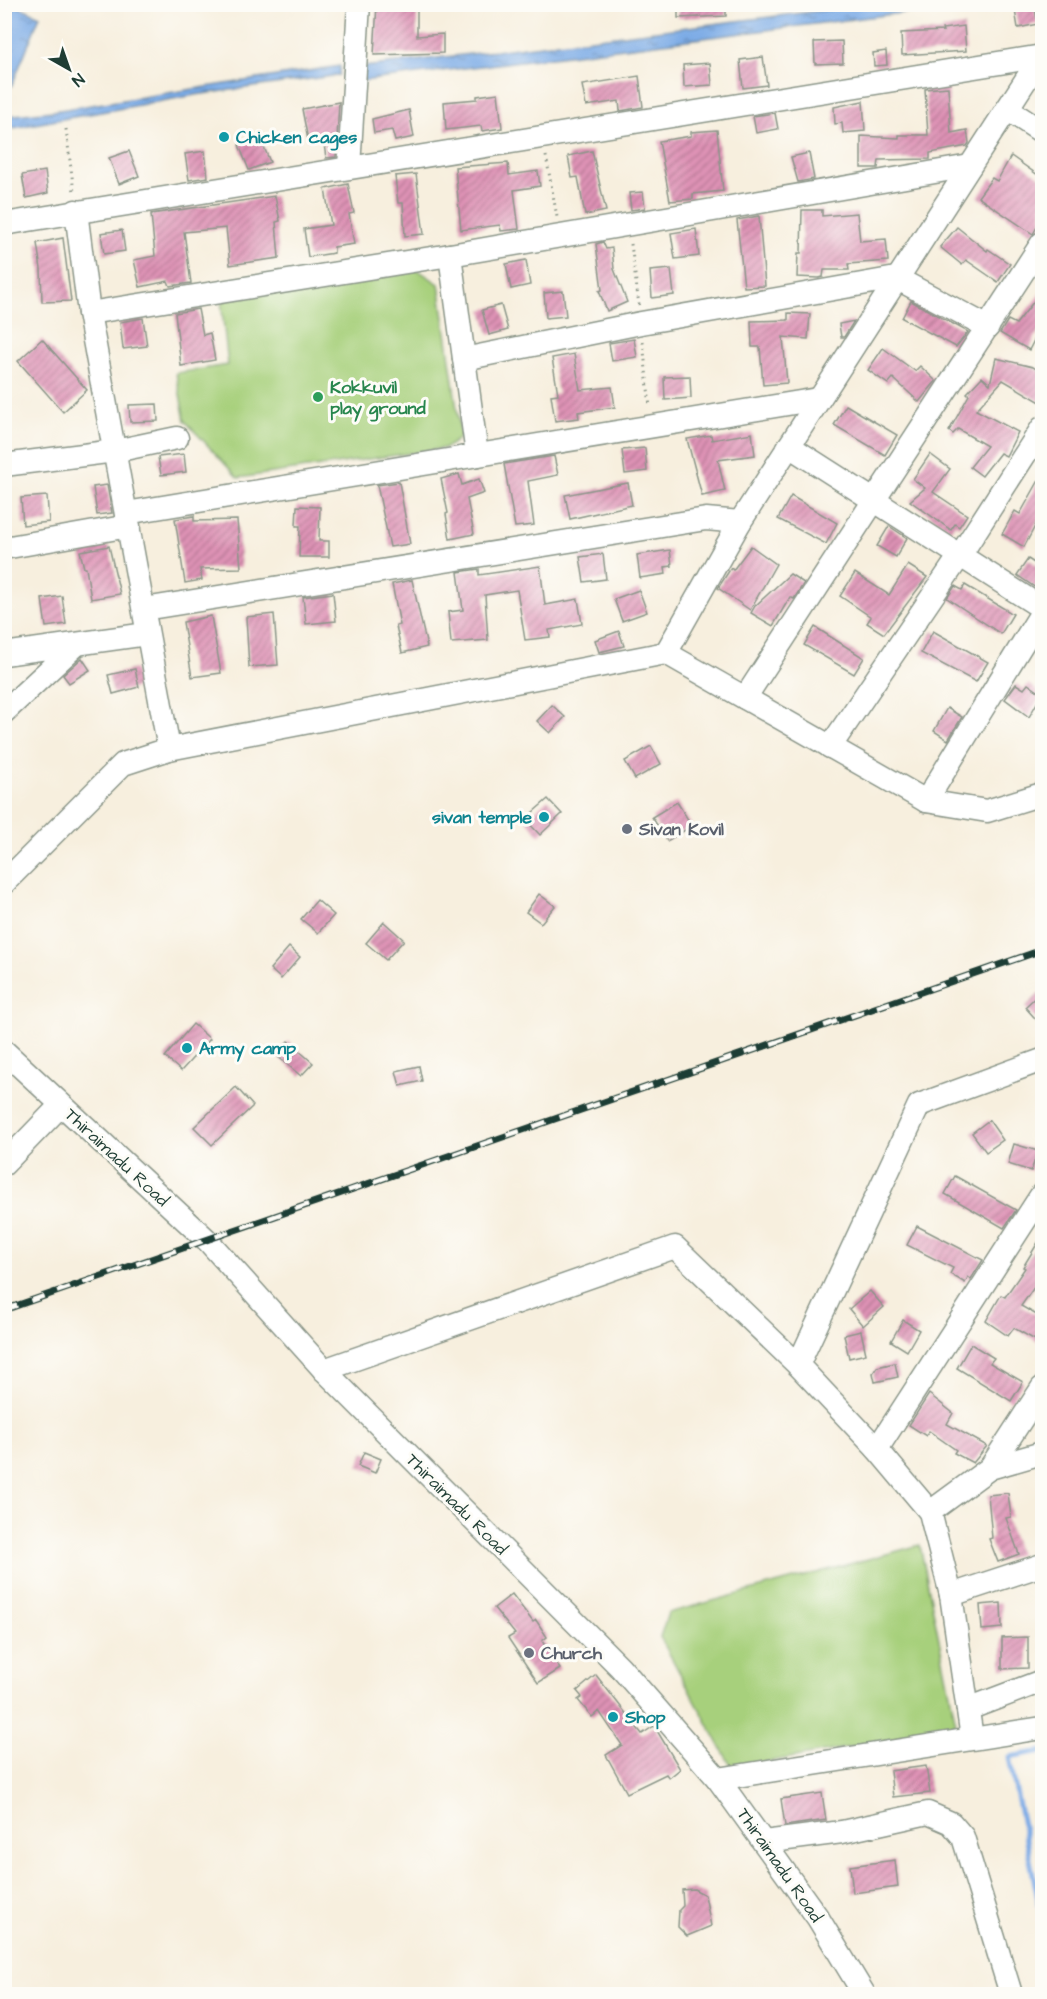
<svg xmlns="http://www.w3.org/2000/svg" width="1047" height="1999" font-family="'Architects Daughter',sans-serif">
  <style>
    .grass { fill: #a7d07b; stroke: #638658; stroke-width: 1.5 }
    .water { fill: url(#water-ripples); stroke: #4e748d; stroke-width: 1.5 }
    .lines { fill: none; stroke-linecap: round; stroke-linejoin: round }
    .stream { stroke: #7cabe6; stroke-width: 5 }
    .building { fill: url(#building-hatch) }
    .minor-casing { stroke: #8b9689; stroke-width: 25 }
    .path { stroke: #8b9689; stroke-width: 3; stroke-dasharray: 1.5 4.5; stroke-linecap: butt }
    .minor { stroke: #fff; stroke-width: 22 }
    .rail-casing { stroke: #1f3d34; stroke-width: 7 }
    .rail { stroke: #fdfcf7; stroke-width: 4.5; stroke-dasharray: 14; stroke-linecap: butt }
    .culture-dot { fill: #0f9aa8; stroke: #fdfcf7; stroke-width: 2 }
    .leisure-dot { fill: #2e9e5b; stroke: #fdfcf7; stroke-width: 2 }
    .worship-dot { fill: #6b7280; stroke: #fdfcf7; stroke-width: 2 }
    .labels { text-anchor: middle; stroke-width: 6; stroke-linejoin: round; paint-order: stroke }
    .culture-label { font-size: 18px; font-weight: bold; fill: #0d838f; stroke: #fdfcf7; text-anchor: start }
    .leisure-label { font-size: 18px; font-weight: bold; fill: #27864d; stroke: #fdfcf7; text-anchor: start }
    .worship-label { font-size: 18px; font-weight: bold; fill: #5b616d; stroke: #fdfcf7; text-anchor: start }
    .street-label { font-size: 18px; fill: #1f3d34; stroke: #fdfcf7 }
  </style>
  <defs>
    <pattern id="water-ripples" width="26" height="14" patternUnits="userSpaceOnUse" patternTransform="scale(1.5)"><rect width="26" height="14" fill="#7cabe6"/><path d="M2 4q2-2 4 0t4 0M15 11q2-2 4 0t4 0" fill="none" stroke="#658cbb"/></pattern>
    <pattern id="building-hatch" width="6" height="6" patternUnits="userSpaceOnUse" patternTransform="scale(1.5)"><rect width="6" height="6" fill="#de92b5"/><path d="M-1 1l2-2M0 6l6-6M5 7l2-2" fill="none" stroke="#b37894"/></pattern>
  </defs>
  <rect width="100%" height="100%" fill="#fdfcf7"/>
  <filter id="ink" filterUnits="userSpaceOnUse"><feTurbulence type="fractalNoise" baseFrequency=".0167" numOctaves="2"/><feDisplacementMap in="SourceGraphic" scale="12" xChannelSelector="R" yChannelSelector="G"/><feConvolveMatrix kernelMatrix="1 2 1 2 8 2 1 2 1" color-interpolation-filters="sRGB"/></filter>
  <filter id="wash" filterUnits="userSpaceOnUse"><feTurbulence type="fractalNoise" baseFrequency=".008" numOctaves="4" result="noise"/><feDisplacementMap in="SourceGraphic" scale="24" xChannelSelector="R" yChannelSelector="G"/><feGaussianBlur stdDeviation="1.35" result="paint"/><feColorMatrix in="noise" values="0 0 0 0 0 0 0 0 0 0 0 0 0 0 0 0 0 1.4 0 .05"/><feComposite in="paint" operator="in"/></filter>
  <g filter="url(#wash)">
    <rect width="100%" height="100%" fill="#f7efde"/>
    <g class="grass">
      <path d="M418,270L439,284L461,437L446,448L238,478L185,421L176,373L228,365L221,300Z"/>
      <path d="M920,1545L956,1724L938,1732L732,1768L660,1637L668,1613Z"/>
    </g>
    <g class="water">
      <path d="M15,5L40,16L12,85L5,91V32Z"/>
      <path d="M867,5H965L363,81L364,67Z"/>
      <path d="M340,66L339,75L195,95L13,128L5,127V116L53,111Z"/>
    </g>
    <g class="lines">
      <path class="stream" d="M1042,1751L1009,1757L1042,1918"/>
    </g>
    <g id="blocks">
      <g class="building">
        <path d="M377,4H417V36L443,34V53L374,55Z"/>
        <path d="M726,4V16L678,18V5Z"/>
        <path d="M1014,4H1034L1038,24L1018,28Z"/>
        <path d="M964,26L966,51L902,55L901,33L943,31L942,29Z"/>
        <path d="M842,41L843,63L815,64L814,42Z"/>
        <path d="M886,51L887,65L874,66L873,53Z"/>
        <path d="M763,57L767,85L743,88L740,60Z"/>
        <path d="M710,63L712,85L684,87L683,65Z"/>
        <path d="M639,76L643,107L620,111L619,101L586,106L582,85Z"/>
        <path d="M948,87L951,133L967,130L969,143L967,146L930,153V159L879,160L878,168H861V136L899,138V135H928L925,89Z"/>
        <path d="M498,93L502,128L482,131L481,126L446,130L444,102L477,99V96Z"/>
        <path d="M863,101L865,131L843,133L842,123L835,124L834,107Z"/>
        <path d="M339,102L336,157L326,158L323,137L308,140L302,109Z"/>
        <path d="M409,110L414,137L395,141L392,130L374,133L372,119Z"/>
        <path d="M775,113L778,129L756,133L753,116Z"/>
        <path d="M717,130L723,191L693,194V199L670,201L659,141L691,136V132Z"/>
        <path d="M260,137L270,162L249,170L239,145Z"/>
        <path d="M129,151L139,176L119,184L109,158Z"/>
        <path d="M205,151L208,177L189,180L185,154Z"/>
        <path d="M592,151L606,211L585,215L578,177L572,178L568,156Z"/>
        <path d="M809,153L814,179L798,182L791,157Z"/>
        <path d="M1011,156L1042,178V230L1037,227L1033,234L978,197L992,178L997,181Z"/>
        <path d="M508,163L509,175L538,171L540,186L514,190L519,229L501,231L500,225L461,230L455,167Z"/>
        <path d="M45,171L48,193L26,198L22,175Z"/>
        <path d="M416,174L424,234L405,236L403,203H398L395,176Z"/>
        <path d="M348,184L354,213L349,214L354,244L334,247V253L308,257L304,229L331,225L325,189Z"/>
        <path d="M643,192L645,208L631,210L629,193Z"/>
        <path d="M275,196L280,221L276,222L279,258L230,265L226,228L184,232L191,283L170,286L168,281L140,287L134,260L155,256L151,214Z"/>
        <path d="M802,210H822V216L857,213L860,241L886,239L888,261L848,264L849,270H824L823,277L819,278L797,277L798,253H801Z"/>
        <path d="M759,216L765,286L744,287L737,220Z"/>
        <path d="M957,227L987,251L988,249L1010,264L998,282L966,260L962,265L940,247Z"/>
        <path d="M696,229L699,256L675,259L671,233Z"/>
        <path d="M122,230L125,251L104,254L101,233Z"/>
        <path d="M63,238L71,301L42,302L41,269L37,243Z"/>
        <path d="M603,242L606,249L612,248L614,269L627,302L607,311L599,291L602,290L596,244Z"/>
        <path d="M526,260L530,285L511,289L506,264Z"/>
        <path d="M671,269L674,295L652,298L650,271Z"/>
        <path d="M563,291L566,316L546,318L544,293Z"/>
        <path d="M1042,291V325L1029,350L1000,333L1008,320L1016,324Z"/>
        <path d="M911,301L968,332L956,347L902,318Z"/>
        <path d="M501,305L508,330L489,335L482,310Z"/>
        <path d="M198,309L203,335L210,333L215,360L181,366L175,313Z"/>
        <path d="M788,313L810,314L808,339L783,337L787,383L763,385L760,347H752L751,321L788,320Z"/>
        <path d="M143,318L147,346L123,349L120,322Z"/>
        <path d="M854,321L844,337H841L839,324Z"/>
        <path d="M42,339L87,390L63,412L18,361Z"/>
        <path d="M634,339L637,357L612,361L609,343Z"/>
        <path d="M883,348L915,371L920,366L936,381L919,402L893,378L888,384L868,370Z"/>
        <path d="M574,354L580,390L612,387L615,407L578,412L579,418L555,421L551,395L558,394L552,358Z"/>
        <path d="M996,358L1033,367L1042,373V403L1003,380L976,410L1018,432L1006,456L1000,453L982,476L970,467L987,446L958,429L953,434L949,431L969,395L967,393L982,377L990,384Z"/>
        <path d="M690,376L691,398L665,400L664,377Z"/>
        <path d="M157,404L158,421L130,422L129,405Z"/>
        <path d="M846,405L897,435L885,455L834,425Z"/>
        <path d="M752,433L755,455L718,460L725,491L702,496L687,439L711,435L712,440Z"/>
        <path d="M645,448L647,471L625,474L622,450Z"/>
        <path d="M184,454L186,472L161,475L158,457Z"/>
        <path d="M930,454L950,469L933,492L967,515L959,527L955,524L951,530L910,501L925,488L913,479Z"/>
        <path d="M554,456L558,475L528,481L534,525L515,527L504,464Z"/>
        <path d="M459,474L462,485L479,479L484,493L467,499L474,534L450,539L446,514L448,513L441,479Z"/>
        <path d="M1042,475V513L1024,547L1002,534L1015,511L1020,514Z"/>
        <path d="M399,482L410,544L390,547L377,485Z"/>
        <path d="M628,483L632,505L570,519L565,495Z"/>
        <path d="M107,485L112,513L97,515L93,487Z"/>
        <path d="M47,496L49,522L23,525L21,498Z"/>
        <path d="M791,496L837,523L826,544L778,519Z"/>
        <path d="M297,506L320,507L319,541H329V557H299L300,526H296Z"/>
        <path d="M194,516V521L237,520L241,568L200,569L202,580L185,583L175,519Z"/>
        <path d="M889,526L907,538L896,557L877,546Z"/>
        <path d="M109,546L120,594L91,599L86,568H84L80,551Z"/>
        <path d="M751,546L776,564L750,610L718,588L731,568L733,570Z"/>
        <path d="M670,550L672,566L665,567L666,574L640,578L637,555Z"/>
        <path d="M603,554L606,579L584,582L580,557Z"/>
        <path d="M1028,559L1042,568V579L1036,588L1017,575Z"/>
        <path d="M908,565L927,577L884,634L867,623L871,617L840,596L855,573L889,595Z"/>
        <path d="M540,566L545,605L578,599L582,624L549,630L550,637L525,640L517,590L485,595L488,640L451,643L448,612L463,610L458,572L479,569V575Z"/>
        <path d="M790,574L804,583L794,599L790,597L773,626L751,613L755,606Z"/>
        <path d="M412,580L427,647L402,653L396,626L400,625L392,584Z"/>
        <path d="M965,585L1013,614L1001,634L947,598L955,586L962,590Z"/>
        <path d="M639,590L647,612L622,621L614,599Z"/>
        <path d="M333,593L336,621L306,624L303,597Z"/>
        <path d="M62,596L66,624L46,627L42,599Z"/>
        <path d="M274,614L278,665L249,667L246,617Z"/>
        <path d="M211,616L221,673L192,677L183,622Z"/>
        <path d="M815,627L864,658L854,674L804,645Z"/>
        <path d="M619,631L624,646L599,652L595,640Z"/>
        <path d="M933,631L988,662L976,682L921,653Z"/>
        <path d="M82,658L90,670L69,683L63,675Z"/>
        <path d="M135,669L139,687L113,694L108,675Z"/>
        <path d="M1016,684L1024,689L1028,684L1042,694L1029,717L1005,699Z"/>
        <path d="M552,705L565,717L550,733L537,721Z"/>
        <path d="M947,708L962,717L948,740L934,731Z"/>
        <path d="M651,746L661,764L635,779L625,761Z"/>
        <path d="M548,799L562,814L540,835L525,819Z"/>
        <path d="M677,802L692,826L667,841L652,817Z"/>
        <path d="M539,894L555,906L541,923L526,912Z"/>
        <path d="M317,900L334,915L318,933L301,919Z"/>
        <path d="M384,922L404,940L386,960L366,943Z"/>
        <path d="M289,947L300,957L281,979L270,969Z"/>
        <path d="M1042,991V1026L1025,1007Z"/>
        <path d="M193,1024L210,1039L181,1071L165,1057Z"/>
        <path d="M288,1041L313,1063L301,1076L276,1055Z"/>
        <path d="M419,1066L422,1081L400,1086L396,1071Z"/>
        <path d="M236,1087L253,1106L212,1145L194,1127Z"/>
        <path d="M989,1120L1003,1140L986,1152L972,1133Z"/>
        <path d="M1014,1144L1038,1151L1031,1171L1008,1164Z"/>
        <path d="M955,1176L1016,1210L1004,1228L945,1194Z"/>
        <path d="M917,1226L983,1260L971,1279L968,1277L965,1283L950,1274L953,1268L907,1245Z"/>
        <path d="M1042,1236V1276L1021,1306L1042,1318V1344L1014,1328L1008,1336L986,1321L1001,1295L1005,1297L1025,1268L1023,1267Z"/>
        <path d="M870,1291L884,1307L863,1326L849,1309Z"/>
        <path d="M903,1320L919,1330L907,1351L891,1341Z"/>
        <path d="M861,1331L866,1354L849,1358L844,1335Z"/>
        <path d="M971,1344L994,1358L990,1363L1023,1382L1011,1401L957,1368Z"/>
        <path d="M895,1363L898,1377L875,1382L873,1373L877,1367Z"/>
        <path d="M929,1394L953,1413L947,1424L987,1446L973,1463L954,1453L956,1450L929,1431L926,1436L909,1425Z"/>
        <path d="M364,1452L381,1459L375,1473L358,1466Z"/>
        <path d="M1008,1493L1011,1517L1006,1518L1019,1554L998,1562L989,1539L992,1538L988,1495Z"/>
        <path d="M512,1594L533,1622L536,1620L547,1637L542,1641L560,1669L538,1683L508,1638L515,1634L494,1608Z"/>
        <path d="M1001,1603L1002,1628L982,1630L980,1605Z"/>
        <path d="M1028,1637V1668L1002,1669V1638Z"/>
        <path d="M596,1675L642,1734L654,1726L656,1729L680,1769L669,1778L666,1774L627,1793L606,1755L622,1745L599,1711L592,1717L578,1700L582,1697L577,1691Z"/>
        <path d="M926,1766L930,1793L893,1797L890,1771Z"/>
        <path d="M822,1793L826,1820L785,1826L781,1799Z"/>
        <path d="M895,1860L898,1887L853,1893L850,1866Z"/>
        <path d="M694,1889L705,1895L711,1926L687,1936L678,1927L679,1910L683,1906L682,1890Z"/>
      </g>
    </g>
  </g>
  <g filter="url(#ink)">
    <use href="#blocks" fill-opacity="0" stroke="#8b9689" stroke-width="1.5"/>
    <g class="lines">
      <defs>
        <g id="minor">
          <path d="M1007,109L1042,132"/>
          <path d="M349,167L359,4"/>
          <path d="M76,211L89,313L169,749"/>
          <path d="M4,224L1042,56"/>
          <path d="M450,255L477,455"/>
          <path d="M89,313L450,255L970,166"/>
          <path d="M464,359L641,323L896,278L988,327"/>
          <path d="M789,446L1042,608"/>
          <path d="M4,465L115,451L177,438"/>
          <path d="M126,513L818,399"/>
          <path d="M4,548L129,526"/>
          <path d="M144,609L706,519L740,522"/>
          <path d="M666,653L740,522L1042,55"/>
          <path d="M4,654L147,634"/>
          <path d="M745,698L1042,243"/>
          <path d="M4,712L76,645"/>
          <path d="M830,747L959,557L1042,428"/>
          <path d="M926,801L1042,612"/>
          <path d="M4,883L123,764L169,749L666,653L926,801L987,811L1042,794"/>
          <path d="M4,1051L208,1241L324,1370L620,1667L718,1779L818,1918L864,1994"/>
          <path d="M4,1164L61,1105"/>
          <path d="M798,1365L919,1105L1042,1060"/>
          <path d="M324,1370L675,1247L798,1365L877,1449L930,1512L951,1595L972,1738"/>
          <path d="M877,1449L1042,1194"/>
          <path d="M990,1468L1042,1388"/>
          <path d="M930,1512L990,1468L1042,1453"/>
          <path d="M951,1595L1042,1565"/>
          <path d="M968,1709L1042,1681"/>
          <path d="M718,1779L1042,1728"/>
          <path d="M764,1842L842,1832L928,1813L951,1823L963,1837L1011,1994"/>
        </g>
      </defs>
      <use href="#minor" class="minor-casing"/>
      <g class="path">
        <path d="M66,129L74,192"/>
        <path d="M546,156L557,217"/>
        <path d="M631,244L639,305"/>
        <path d="M643,342L650,407"/>
      </g>
      <use href="#minor" class="minor"/>
      <defs>
        <path id="rail" d="M4,1310L1042,950"/>
      </defs>
      <use href="#rail" class="rail-casing"/>
      <use href="#rail" class="rail"/>
    </g>
  </g>
  <g class="culture-dot">
    <circle cx="224" cy="137" r="6"/>
    <circle cx="544" cy="817" r="6"/>
    <circle cx="187" cy="1048" r="6"/>
    <circle cx="613" cy="1717" r="6"/>
  </g>
  <circle class="leisure-dot" cx="318" cy="397" r="6"/>
  <g class="worship-dot">
    <circle cx="627" cy="829" r="6"/>
    <circle cx="529" cy="1653" r="6"/>
  </g>
  <g class="labels">
    <g class="culture-label">
      <text x="236" y="143">Chicken cages</text>
      <text x="532" y="823" text-anchor="end">sivan temple</text>
      <text x="199" y="1054">Army camp</text>
      <text x="625" y="1723">Shop</text>
    </g>
    <g class="leisure-label">
      <text x="330" y="393">Kokkuvil<tspan x="330" dy="21">play ground</tspan></text>
    </g>
    <g class="worship-label">
      <text x="639" y="835">Sivan Kovil</text>
      <text x="541" y="1659">Church</text>
    </g>
    <g class="street-label">
      <text transform="translate(117 1157) rotate(43)" y="6">Thiraimadu Road</text>
      <text transform="translate(457 1504) rotate(45)" y="6">Thiraimadu Road</text>
      <text transform="translate(780 1865) rotate(55)" y="6">Thiraimadu Road</text>
    </g>
  </g>
  <rect width="1047" height="1999" fill="none" stroke="#fdfcf7" stroke-width="24"/>
  <g transform="translate(69 69) rotate(140)" stroke="#fdfcf7" stroke-width="4.5" paint-order="stroke">
  <path d="M0-4.5L10 22L0 15L-10 22Z" fill="#1f3d34"/>
  <text y="-9" font-size="16" font-weight="bold" text-anchor="middle" fill="#1f3d34">N</text>
  </g>
</svg>
